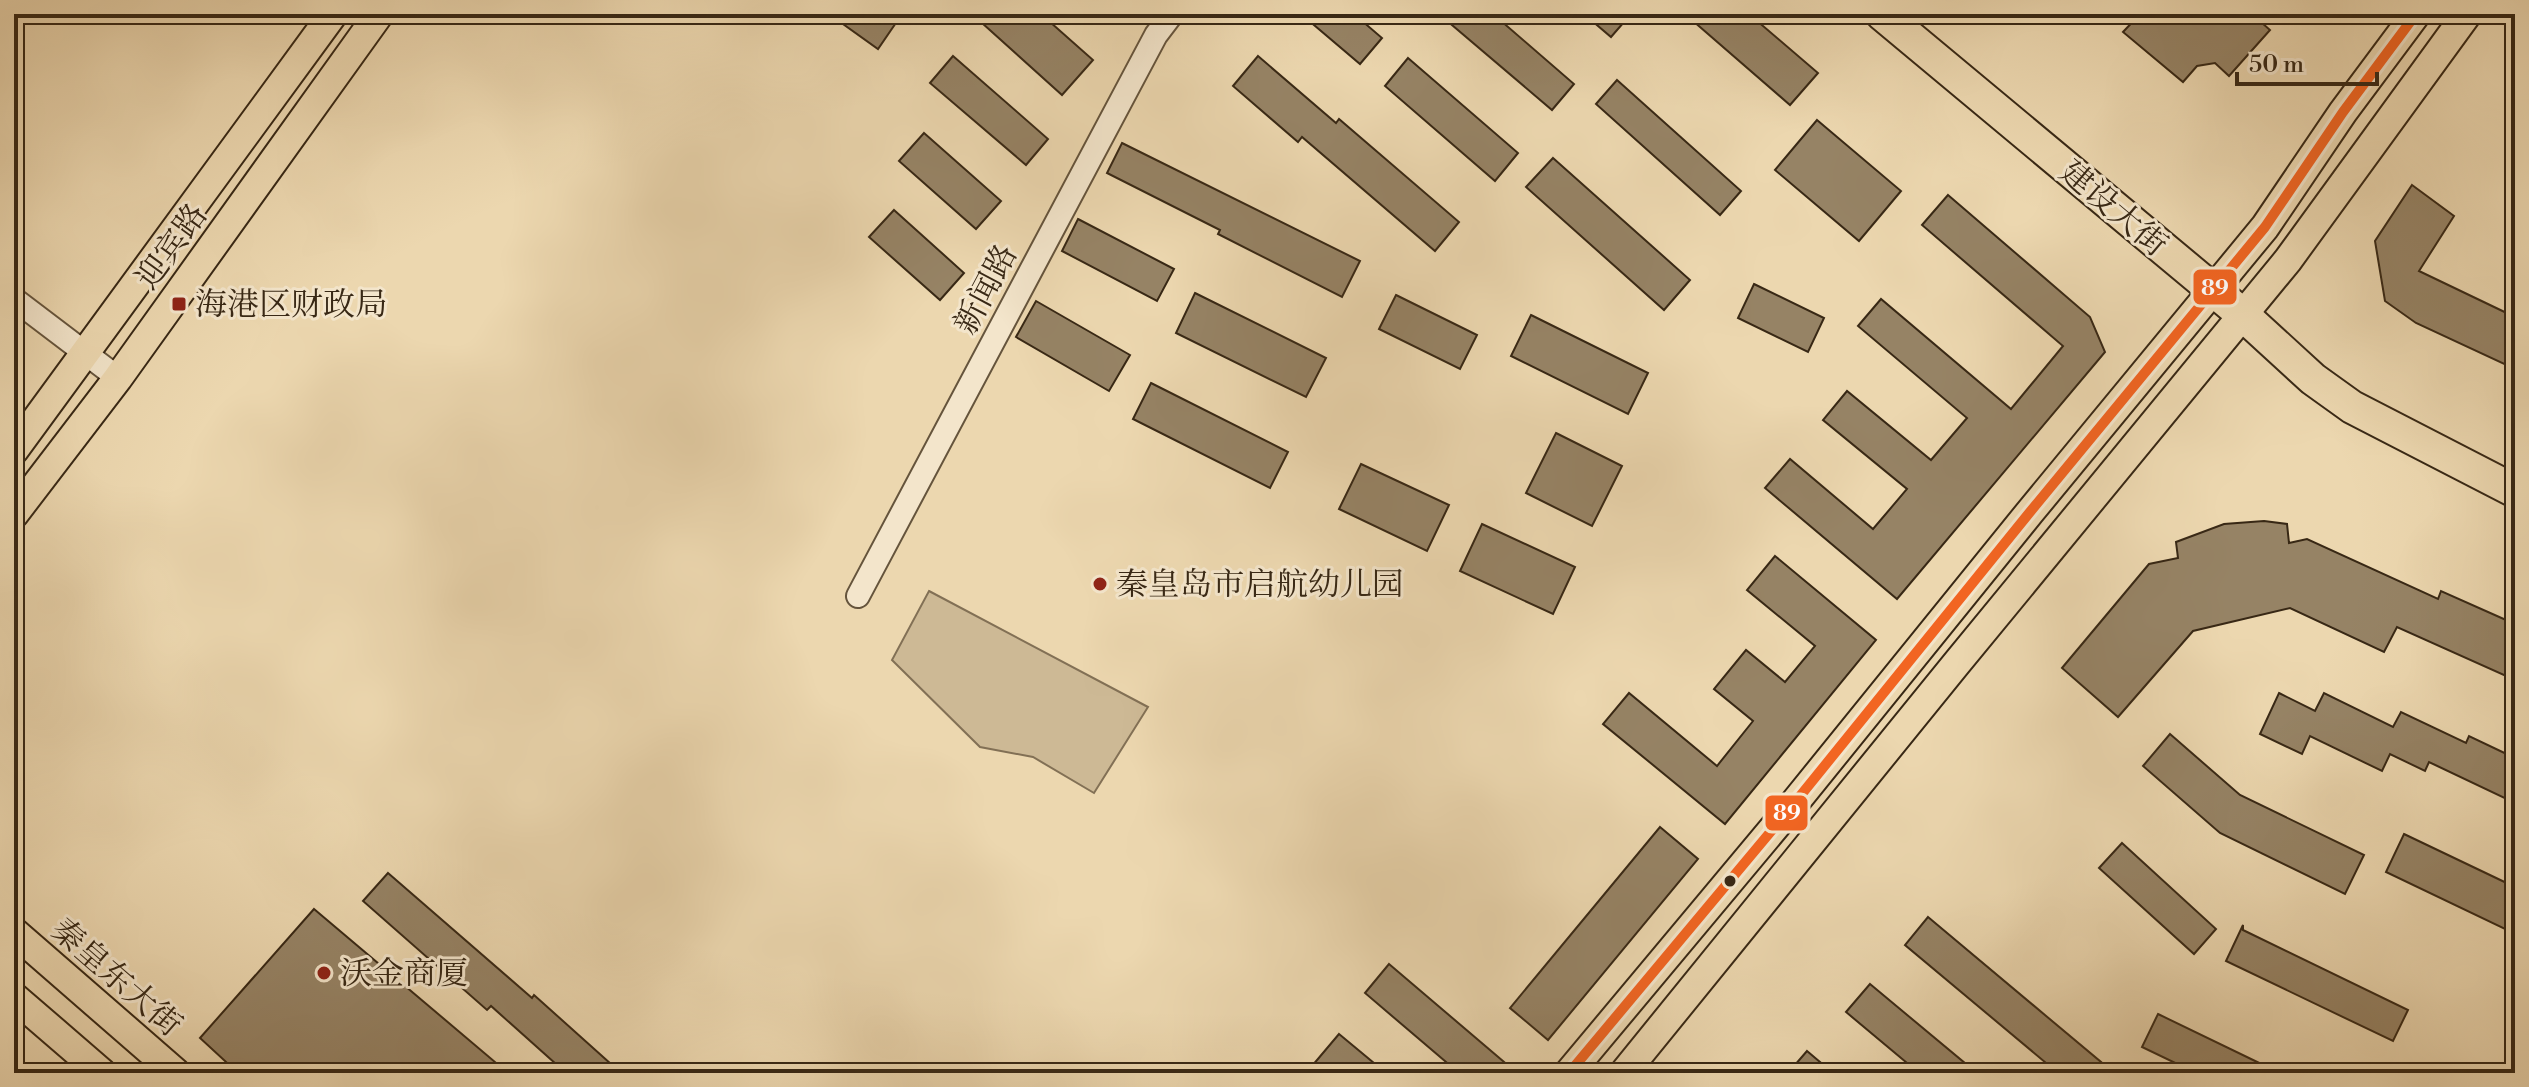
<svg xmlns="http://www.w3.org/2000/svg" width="2529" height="1087" font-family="'Libre Bodoni','Noto Serif SC',serif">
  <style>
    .green { fill: #cdb995; stroke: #827055; stroke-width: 2 }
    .building { fill: #968365; stroke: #382815; stroke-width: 2 }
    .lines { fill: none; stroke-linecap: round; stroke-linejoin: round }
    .minor-casing { stroke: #65543c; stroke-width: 26 }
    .major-casing { stroke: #382815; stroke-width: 32 }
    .highway-casing { stroke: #382815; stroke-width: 36 }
    .minor { stroke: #f3e5cb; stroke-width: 22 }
    .major { stroke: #ecd7af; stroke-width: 28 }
    .highway { stroke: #ecd7af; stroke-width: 32 }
    .bus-1-casing { stroke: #f3e5cb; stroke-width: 16 }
    .bus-1 { stroke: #f26522; stroke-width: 10 }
    .poi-dot { fill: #8f2418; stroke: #f3e5cb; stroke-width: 3 }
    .bus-dot { fill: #382815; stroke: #f3e5cb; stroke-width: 3 }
    .labels { text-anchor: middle; stroke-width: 6; stroke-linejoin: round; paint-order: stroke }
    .street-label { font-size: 32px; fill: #382815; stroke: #f3e5cb }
    .poi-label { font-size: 32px; fill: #382815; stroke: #f3e5cb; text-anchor: start }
    .line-badge { stroke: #f3e5cb; stroke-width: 3 }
    .badge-label { font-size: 22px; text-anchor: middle; font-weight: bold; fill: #fff }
  </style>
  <rect width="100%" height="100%" fill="#ecd7af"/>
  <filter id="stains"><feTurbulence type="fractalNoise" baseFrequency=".0025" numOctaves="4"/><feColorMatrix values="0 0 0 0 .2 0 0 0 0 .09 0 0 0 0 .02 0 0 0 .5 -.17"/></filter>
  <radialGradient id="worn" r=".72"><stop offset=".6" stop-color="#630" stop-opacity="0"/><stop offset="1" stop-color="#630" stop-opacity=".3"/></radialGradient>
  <path class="green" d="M929,591L1148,707L1094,793L1033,757L980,747L892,660Z"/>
  <g class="building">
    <path d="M829,14H902L878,49Z"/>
    <path d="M972,14H1041L1093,60L1062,95Z"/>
    <path d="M1301,14H1354L1382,38L1360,64Z"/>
    <path d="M1439,14H1493L1574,84L1552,110Z"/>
    <path d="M1584,14H1631L1611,37Z"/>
    <path d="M1685,14H1749L1818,73L1790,105Z"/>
    <path d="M2140,14H2252L2270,30L2229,76L2215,63L2197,66L2183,82L2123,32Z"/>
    <path d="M953,56L1048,139L1026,165L930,83Z"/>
    <path d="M1258,56L1336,123L1339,119L1459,222L1435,251L1302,137L1298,142L1233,86Z"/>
    <path d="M1408,58L1518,153L1495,181L1385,86Z"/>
    <path d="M1617,80L1741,191L1720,215L1596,104Z"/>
    <path d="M1817,120L1901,191L1859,241L1775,170Z"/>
    <path d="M924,133L1001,201L976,229L899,161Z"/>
    <path d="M1122,143L1360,261L1342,297L1218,234L1220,230L1107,173Z"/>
    <path d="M1553,158L1690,280L1664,310L1526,187Z"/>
    <path d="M2412,185L2454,216L2419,271L2515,317V369L2416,323L2385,301L2375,241Z"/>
    <path d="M1948,195L2090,317L2105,352L1897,599L1765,488L1790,459L1873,529L1907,489L1823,420L1847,391L1931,460L1967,418L1858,326L1881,299L2011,409L2063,346L1922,225Z"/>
    <path d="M894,210L964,273L940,300L869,237Z"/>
    <path d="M1078,219L1174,269L1157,301L1062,251Z"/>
    <path d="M1754,284L1824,318L1808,352L1738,318Z"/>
    <path d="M1195,293L1326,358L1306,397L1176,333Z"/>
    <path d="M1396,295L1477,335L1460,369L1379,329Z"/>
    <path d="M1036,301L1130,355L1109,391L1016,337Z"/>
    <path d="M1531,315L1648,373L1628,414L1511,356Z"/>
    <path d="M1151,383L1288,452L1270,488L1133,419Z"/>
    <path d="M1556,433L1622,466L1592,526L1526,493Z"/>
    <path d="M1361,464L1449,505L1427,551L1339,509Z"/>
    <path d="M2264,521L2287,524L2289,543L2307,539L2438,599L2441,591L2515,624V680L2397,627L2384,652L2290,608L2193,631L2118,717L2062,668L2149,564L2178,558L2176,542L2224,524Z"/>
    <path d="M1482,524L1575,567L1553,614L1460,571Z"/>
    <path d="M1775,556L1876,640L1725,824L1603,724L1629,693L1717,766L1753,721L1714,689L1746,650L1785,682L1815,646L1747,590Z"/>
    <path d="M2279,693L2315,711L2324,693L2393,727L2401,712L2466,743L2469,736L2515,758V803L2429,762L2425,771L2390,754L2382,771L2310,736L2302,754L2260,734Z"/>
    <path d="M2170,734L2240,795L2364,855L2345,894L2220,833L2143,766Z"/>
    <path d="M1660,827L1698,859L1548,1040L1510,1008Z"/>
    <path d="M2404,834L2515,887V907L2505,929L2386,872Z"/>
    <path d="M2122,843L2216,929L2194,954L2099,868Z"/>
    <path d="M388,873L532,998L534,995L621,1073H566L491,1006L487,1010L363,901Z"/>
    <path d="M314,909L508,1073H238L200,1038Z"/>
    <path d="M1928,917L2101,1062L2092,1073H2058L1905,945Z"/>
    <path d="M2243,925V930L2408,1010L2393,1041L2226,961Z"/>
    <path d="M1389,964L1517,1073H1459L1365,993Z"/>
    <path d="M1870,984L1966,1064L1959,1073H1919L1846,1012Z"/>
    <path d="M2158,1014L2280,1073H2196L2142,1047Z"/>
    <path d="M1339,1034L1386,1073H1320L1312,1066Z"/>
    <path d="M1807,1051L1833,1073H1788Z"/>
  </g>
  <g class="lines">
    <defs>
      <g id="minor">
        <path d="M14,299L118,378"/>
        <path d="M858,596L1156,35L1172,14"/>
      </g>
      <g id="major">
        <path d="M14,450L333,14"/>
        <path d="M14,514L118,378L379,14"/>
        <path d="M14,932L176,1073"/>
        <path d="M14,997L102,1073"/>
        <path d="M1569,1073L1788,811L2030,512L2265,227L2343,112L2416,14"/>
        <path d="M1624,1073L1956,664L2288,260L2467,14"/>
      </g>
      <path id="highway" d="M1882,14L2242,314L2313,379L2352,407L2515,491"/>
    </defs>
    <use href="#minor" class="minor-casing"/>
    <use href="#major" class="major-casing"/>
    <use href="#highway" class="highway-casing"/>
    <use href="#minor" class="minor"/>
    <use href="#major" class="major"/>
    <use href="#highway" class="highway"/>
    <defs>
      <path id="bus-1" d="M1569,1073L1788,811L2030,512L2265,227L2343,112L2416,14"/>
    </defs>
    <use href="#bus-1" class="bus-1-casing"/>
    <use href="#bus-1" class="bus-1"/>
  </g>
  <g class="poi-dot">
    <rect x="171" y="296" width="16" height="16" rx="4"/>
    <circle cx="1100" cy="584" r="8"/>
    <circle cx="324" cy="973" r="8"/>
  </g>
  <circle class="bus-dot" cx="1730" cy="881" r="7"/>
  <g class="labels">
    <g class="street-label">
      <text transform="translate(2114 208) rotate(40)" y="11">建设大街</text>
      <text transform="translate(171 246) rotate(-54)" y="11">迎宾路</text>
      <text transform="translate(985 289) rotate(-62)" y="11">新闻路</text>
      <text transform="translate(117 977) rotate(41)" y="11">秦皇东大街</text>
    </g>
    <g class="poi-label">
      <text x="195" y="315">海港区财政局</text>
      <text x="1116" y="595">秦皇岛市启航幼儿园</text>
      <text x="340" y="984">沃金商厦</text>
    </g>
  </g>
  <g class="line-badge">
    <rect x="2192" y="268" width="46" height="38" rx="8" fill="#f26522"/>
    <rect x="1764" y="794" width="45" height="38" rx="8" fill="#f26522"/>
  </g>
  <g class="badge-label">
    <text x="2215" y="295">89</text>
    <text x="1787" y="820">89</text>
  </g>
  <rect width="2529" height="1087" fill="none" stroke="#ecd7af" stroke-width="48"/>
  <rect x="16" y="16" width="2497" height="1055" fill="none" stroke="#382815" stroke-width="4"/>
  <rect x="24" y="24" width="2481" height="1039" fill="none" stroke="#382815" stroke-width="2"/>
  <path d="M2237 72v12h140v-12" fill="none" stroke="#382815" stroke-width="4"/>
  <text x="2249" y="72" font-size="24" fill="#382815" stroke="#f3e5cb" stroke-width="6" paint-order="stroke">50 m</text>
  <rect width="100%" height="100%" filter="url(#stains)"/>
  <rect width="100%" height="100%" fill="url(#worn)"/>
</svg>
